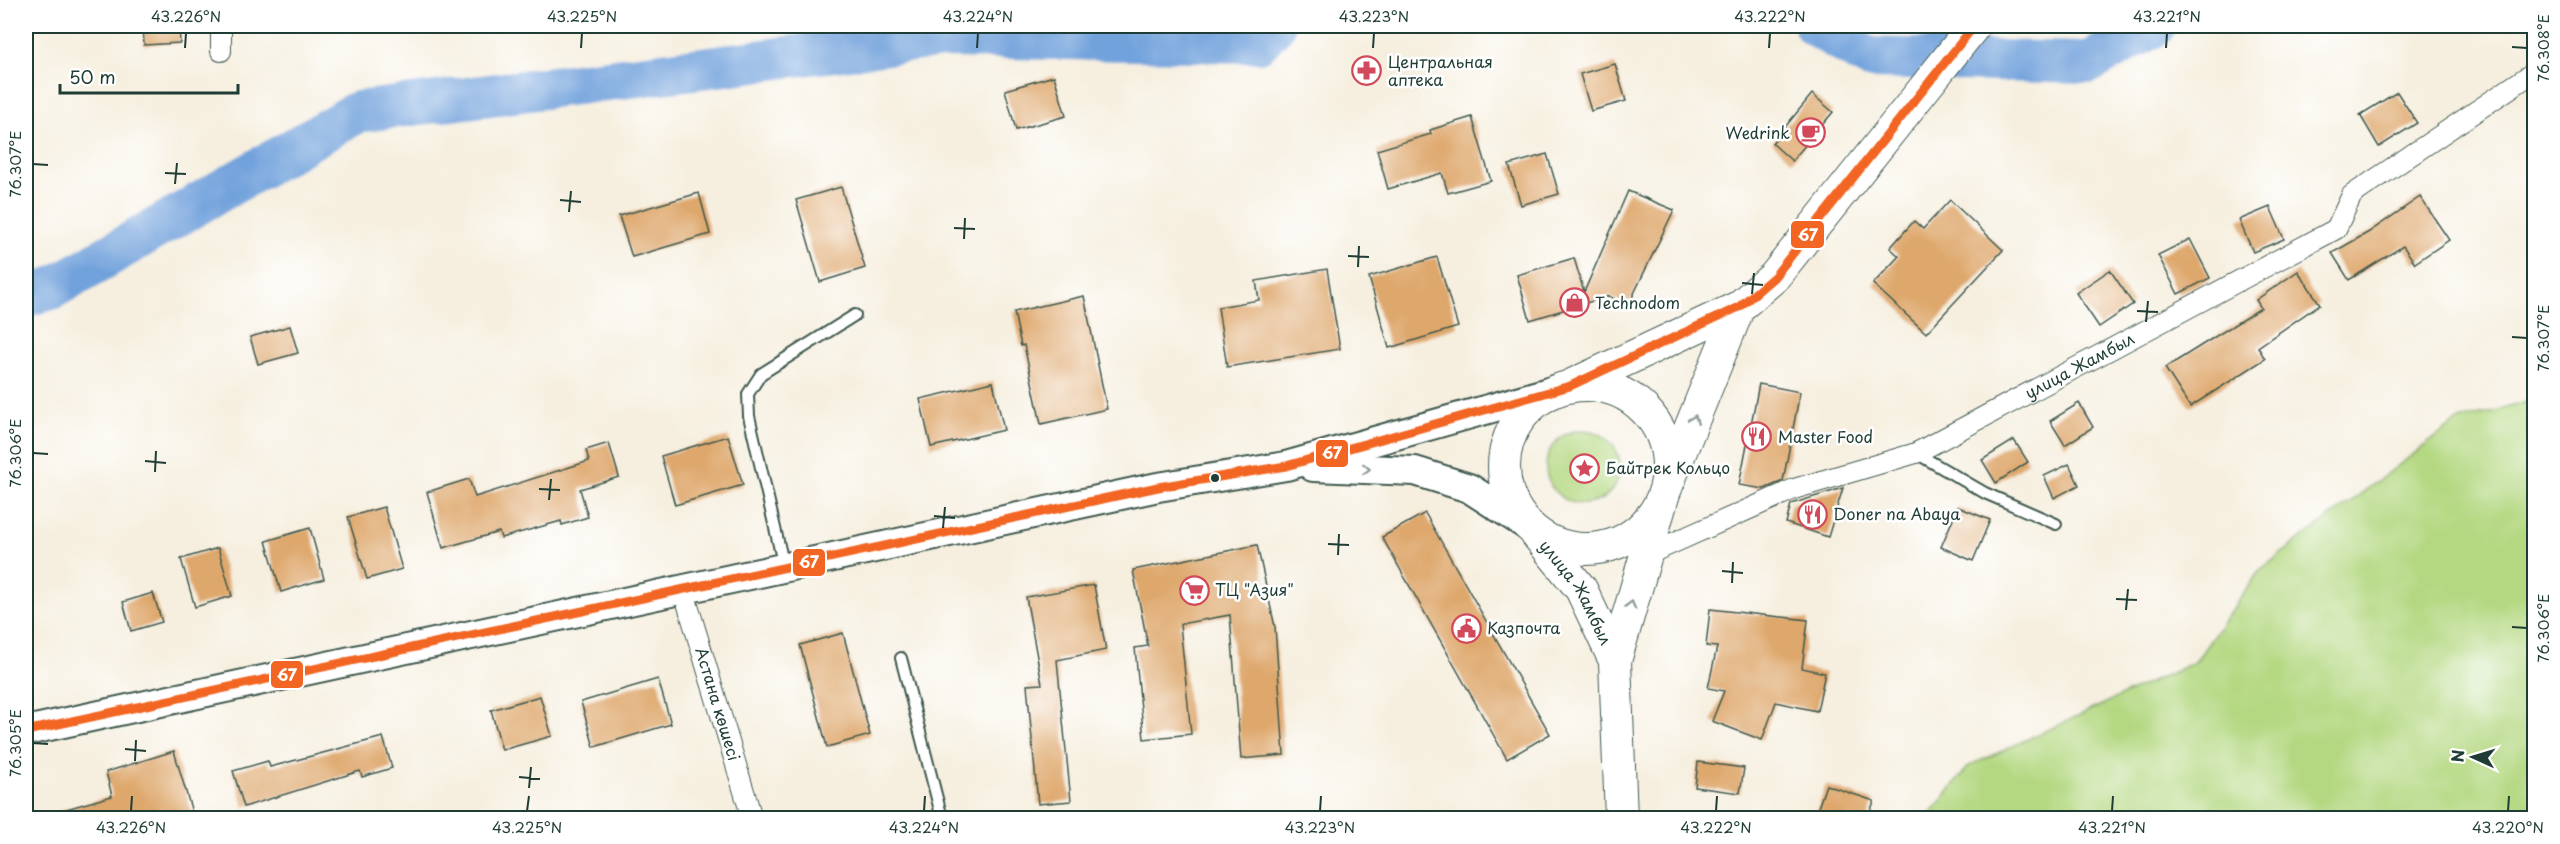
<svg xmlns="http://www.w3.org/2000/svg" width="2560" height="844" font-family="'Playpen Sans',sans-serif">
  <style>
    .green { fill: #b4d881; stroke: #6a8a5a; stroke-width: 1.5 }
    .lines { fill: none; stroke-linecap: round; stroke-linejoin: round }
    .river { stroke: #72a2dc; stroke-width: 42 }
    .building { fill: #dea76c }
    .service-casing { stroke: #3f584e; stroke-width: 14 }
    .minor-casing { stroke: #3f584e; stroke-width: 22 }
    .secondary-casing { stroke: #3f584e; stroke-width: 32 }
    .primary-casing { stroke: #3f584e; stroke-width: 34 }
    .service { stroke: #fff; stroke-width: 10 }
    .minor { stroke: #fff; stroke-width: 20 }
    .secondary { stroke: #fff; stroke-width: 28 }
    .primary { stroke: #fff; stroke-width: 32 }
    .bus-1-casing { stroke: #fff; stroke-width: 14 }
    .bus-1 { stroke: #f26522; stroke-width: 9 }
    .oneway { stroke: #8f9e9a }
    .ticks { fill: none; stroke: #1f3d34; stroke-width: 2 }
    .bus-dot { fill: #1f3d34; stroke: #fff; stroke-width: 2 }
    .labels { text-anchor: middle; stroke-width: 5; stroke-linejoin: round; paint-order: stroke }
    .poi-label { font-size: 16px; fill: #1f3d34; stroke: #fff; text-anchor: start }
    .street-label { font-size: 16px; fill: #1f3d34; stroke: #fff }
    .line-badge { stroke: #fff; stroke-width: 2 }
    .badge-label { font-size: 16px; text-anchor: middle; font-weight: bold; fill: #fff }
    .neatline { fill: none; stroke: #1f3d34; stroke-width: 2 }
    .ticks-label { font-size: 15px; text-anchor: middle; fill: #1f3d34 }
  </style>
  <rect width="100%" height="100%" fill="#fff"/>
  <filter id="ink" filterUnits="userSpaceOnUse"><feTurbulence type="fractalNoise" baseFrequency=".0167" numOctaves="2"/><feDisplacementMap in="SourceGraphic" scale="12" xChannelSelector="R" yChannelSelector="G"/><feConvolveMatrix kernelMatrix="1 2 1 2 8 2 1 2 1" color-interpolation-filters="sRGB"/></filter>
  <filter id="wash" filterUnits="userSpaceOnUse"><feTurbulence type="fractalNoise" baseFrequency=".008" numOctaves="4" result="noise"/><feDisplacementMap in="SourceGraphic" scale="24" xChannelSelector="R" yChannelSelector="G"/><feGaussianBlur stdDeviation="1.35" result="paint"/><feColorMatrix in="noise" values="0 0 0 0 0 0 0 0 0 0 0 0 0 0 0 0 0 1.4 0 .05"/><feComposite in="paint" operator="in"/></filter>
  <g filter="url(#wash)">
    <rect width="100%" height="100%" fill="#f6efdf"/>
    <g class="green">
      <path d="M2534,400V818H1927L1969,766L2195,662L2260,570L2456,422Z"/>
      <circle cx="1583" cy="467" r="37"/>
    </g>
    <g class="lines">
      <g class="river">
        <path d="M1815,26L1869,58L2088,63L2155,26"/>
        <path d="M26,296L51,289L357,112L944,37L1259,42L1274,26"/>
      </g>
    </g>
    <g id="blocks">
      <g class="building">
        <path d="M143,26H179L180,43L144,45Z"/>
        <path d="M1615,64L1626,101L1591,111L1580,74Z"/>
        <path d="M1054,76L1066,116L1016,130L1005,90Z"/>
        <path d="M2397,92L2417,123L2379,147L2360,115Z"/>
        <path d="M1812,94L1833,112L1792,161L1772,143Z"/>
        <path d="M1472,117L1491,181L1448,193L1442,173L1388,189L1377,150L1431,134L1430,130Z"/>
        <path d="M1547,154L1559,194L1521,205L1509,165Z"/>
        <path d="M841,187L865,268L820,282L796,200Z"/>
        <path d="M1628,191L1674,210L1628,306L1609,296L1530,320L1517,275L1574,258L1584,292Z"/>
        <path d="M699,193L710,234L632,257L619,216Z"/>
        <path d="M2420,197L2449,240L2415,263L2403,246L2349,280L2332,253L2369,232Z"/>
        <path d="M1950,200L2003,250L1926,333L1873,284L1899,256L1890,248L1914,221L1923,229Z"/>
        <path d="M2270,207L2284,239L2253,252L2239,220Z"/>
        <path d="M2190,239L2210,278L2178,294L2158,255Z"/>
        <path d="M1437,257L1458,327L1389,348L1369,277Z"/>
        <path d="M1327,269L1340,349L1227,367L1218,307L1259,300L1256,281Z"/>
        <path d="M2110,270L2133,304L2099,327L2076,293Z"/>
        <path d="M2298,271L2320,304L2258,347L2265,359L2190,407L2165,368L2261,308L2256,300Z"/>
        <path d="M1084,296L1107,409L1041,424L1024,345L1021,346L1014,312Z"/>
        <path d="M290,326L298,353L258,364L250,337Z"/>
        <path d="M993,382L1004,430L931,447L920,399Z"/>
        <path d="M1759,384L1800,392L1783,481L1764,489L1739,485Z"/>
        <path d="M2079,403L2093,427L2065,445L2050,421Z"/>
        <path d="M728,436L743,485L675,505L661,456Z"/>
        <path d="M2014,440L2028,462L1996,483L1982,460Z"/>
        <path d="M609,443L619,477L580,489L588,517L562,525L561,521L501,538L499,532L443,548L427,492L469,479L475,497L589,461L586,450Z"/>
        <path d="M2069,464L2079,485L2054,498L2044,476Z"/>
        <path d="M1843,488L1828,537L1786,523L1791,504Z"/>
        <path d="M384,507L402,569L367,579L348,517Z"/>
        <path d="M1958,507L1990,520L1973,561L1941,547Z"/>
        <path d="M1425,513L1550,734L1507,759L1382,537Z"/>
        <path d="M310,528L324,579L281,592L266,541Z"/>
        <path d="M1257,545L1275,627L1284,755L1241,759L1230,615L1180,624L1191,734L1144,739L1135,648L1148,646L1133,570Z"/>
        <path d="M218,548L232,596L195,607L181,559Z"/>
        <path d="M1094,585L1106,650L1057,660L1071,801L1038,804L1027,685L1042,684L1026,597Z"/>
        <path d="M153,593L162,622L131,631L123,602Z"/>
        <path d="M1710,609L1808,620L1802,668L1825,673L1817,711L1776,702L1762,740L1712,721L1724,691L1708,688L1717,647L1706,646Z"/>
        <path d="M843,633L870,735L827,747L800,645Z"/>
        <path d="M658,679L671,724L594,747L581,702Z"/>
        <path d="M540,696L552,736L502,750L491,710Z"/>
        <path d="M383,737L392,768L362,777L360,771L244,807L233,771L268,761L270,767Z"/>
        <path d="M174,751L194,819H52V813L112,796L106,772Z"/>
        <path d="M1698,762L1744,768L1740,793L1695,787Z"/>
        <path d="M1826,785L1874,801L1868,819H1814Z"/>
      </g>
    </g>
  </g>
  <g filter="url(#ink)">
    <use href="#blocks" fill-opacity="0" stroke="#3f584e" stroke-width="1.5"/>
    <g class="lines">
      <defs>
        <g id="service">
          <path d="M1916,453L1985,493L2056,524"/>
          <path d="M784,567L749,416L748,394L761,374L855,315"/>
          <path d="M901,658L942,818"/>
        </g>
        <g id="minor">
          <path d="M221,26V51"/>
          <path id="s1" d="M1644,556L1794,489L1916,453L2336,229L2352,195L2534,72"/>
          <path id="s2" d="M683,589L752,818"/>
        </g>
        <g id="secondary">
          <path d="M1313,467L1415,471L1469,488L1531,528"/>
          <path d="M26,731L1158,487L1286,466L1570,386"/>
        </g>
        <g id="primary">
          <circle cx="1586" cy="467" r="82"/>
          <path d="M1570,386L1739,307L1774,277L1974,26"/>
          <path id="s3" d="M1537,535L1581,589L1615,661"/>
          <path d="M1621,818L1615,661L1664,493L1739,307"/>
        </g>
      </defs>
      <use href="#service" class="service-casing"/>
      <use href="#minor" class="minor-casing"/>
      <use href="#secondary" class="secondary-casing"/>
      <use href="#primary" class="primary-casing"/>
      <use href="#service" class="service"/>
      <use href="#minor" class="minor"/>
      <use href="#secondary" class="secondary"/>
      <use href="#primary" class="primary"/>
      <defs>
        <path id="bus-1" d="M26,731L1158,487L1286,466L1570,386L1739,307L1774,277L1974,26"/>
      </defs>
      <use href="#bus-1" class="bus-1-casing"/>
      <use href="#bus-1" class="bus-1"/>
    </g>
    <defs><path id="oneway-chevron" d="M-2-3.5L2.5 0L-2 3.5" fill="none" stroke-width="1.6" stroke-linecap="round" stroke-linejoin="round" transform="scale(1.5)"/></defs>
    <g class="oneway">
      <use href="#oneway-chevron" transform="translate(1694 419) rotate(-68)"/>
      <use href="#oneway-chevron" transform="translate(1366 469) rotate(2)"/>
      <use href="#oneway-chevron" transform="translate(1631 605) rotate(-75)"/>
    </g>
  </g>
  <path class="ticks" d="M2512,47L2527,48M185,48L186,33M581,48L582,33M977,48L978,33M1373,48L1374,33M1769,48L1770,33M2166,48L2167,33M33,164L48,165M165,173L186,174M175,184L177,163M560,200L581,202M569,212L571,191M954,228L975,229M964,239L965,218M1348,256L1369,257M1358,267L1359,246M1742,283L1763,285M1752,294L1754,273M2137,311L2158,312M2146,322L2148,301M2512,337L2527,338M33,453L48,454M145,461L166,463M155,472L156,451M539,489L560,490M549,500L551,479M934,516L955,518M943,528L945,507M1328,544L1349,545M1338,555L1339,534M1722,571L1743,573M1732,583L1733,562M2116,599L2137,600M2126,610L2128,589M2512,627L2527,628M33,743L48,744M125,749L146,751M135,761L136,740M519,777L540,779M529,788L531,767M131,811L132,796M527,811L529,796M924,811L925,796M1320,811L1321,796M1716,811L1717,796M2112,811L2113,796M2508,811L2509,796"/>
  <defs>
    <symbol id="pharmacy-ring" viewBox="-11 -11 22 22"><circle r="9.5" fill="#fff" stroke="#d1495b" stroke-width="1.5"/><path d="M-2-6h4v4h4v4h-4v4h-4v-4h-4v-4h4Z" fill="#d1495b"/></symbol>
    <symbol id="cafe-ring" viewBox="-11 -11 22 22"><circle r="9.5" fill="#fff" stroke="#d1495b" stroke-width="1.5"/><path d="M-5.5-4.5H6V0H3Q3 3.5 0 3.5H-2.5Q-5.5 3.5-5.5 0ZM3-3.2v2h1.7v-2ZM-6 4.5H4V6H-6Z" fill="#d1495b"/></symbol>
    <symbol id="shop-ring" viewBox="-11 -11 22 22"><circle r="9.5" fill="#fff" stroke="#d1495b" stroke-width="1.5"/><path d="M-5-2.5h2.3a2.7 3.5 0 0 1 5.4 0H5L5.5 6h-11ZM-1.5-2.5h3a1.5 2.3 0 0 0-3 0Z" fill="#d1495b"/></symbol>
    <symbol id="restaurant-ring" viewBox="-11 -11 22 22"><circle r="9.5" fill="#fff" stroke="#d1495b" stroke-width="1.5"/><path d="M-5-6h1v4h1v-4h1v4h1v-4h1v5L-1.5 .5V6h-2V.5L-5-1ZM5-6V6H3V1.5H1.5Q1.5-4 5-6Z" fill="#d1495b"/></symbol>
    <symbol id="sight-ring" viewBox="-11 -11 22 22"><circle r="9.5" fill="#fff" stroke="#d1495b" stroke-width="1.5"/><path d="M0-6L1.8-2.2L6-1.7L2.9 1.2L3.7 5.4L0 3.3L-3.7 5.4L-2.9 1.2L-6-1.7L-1.8-2.2Z" fill="#d1495b"/></symbol>
    <symbol id="supermarket-ring" viewBox="-11 -11 22 22"><circle r="9.5" fill="#fff" stroke="#d1495b" stroke-width="1.5"/><path d="M-6-5.5h2.5l.6 2H6L4.5 2H-2.5L-4.4-4H-6ZM-1.5 3.2a1.3 1.3 0 1 0 .1 0ZM3 3.2a1.3 1.3 0 1 0 .1 0Z" fill="#d1495b"/></symbol>
    <symbol id="civic-ring" viewBox="-11 -11 22 22"><circle r="9.5" fill="#fff" stroke="#d1495b" stroke-width="1.5"/><path d="M-.6-6.5H3V-4.5H.6V-3L4-1V1h2V6H-6V1h2V-1L-.6-3ZM-1.2 2.5V6h2.4V2.5Z" fill="#d1495b"/></symbol>
  </defs>
  <g fill-rule="evenodd">
    <use href="#pharmacy-ring" x="1350" y="54" width="33" height="33"/>
    <use href="#cafe-ring" x="1794" y="116" width="33" height="33"/>
    <use href="#shop-ring" x="1558" y="286" width="33" height="33"/>
    <use href="#restaurant-ring" x="1740" y="420" width="33" height="33"/>
    <use href="#sight-ring" x="1568" y="452" width="33" height="33"/>
    <use href="#restaurant-ring" x="1796" y="498" width="33" height="33"/>
    <use href="#supermarket-ring" x="1178" y="574" width="33" height="33"/>
    <use href="#civic-ring" x="1450" y="612" width="33" height="33"/>
  </g>
  <circle class="bus-dot" cx="1215" cy="478" r="5"/>
  <g class="labels">
    <g class="poi-label">
      <text x="1388" y="68">Центральная<tspan x="1388" dy="18">аптека</tspan></text>
      <text x="1790" y="139" text-anchor="end">Wedrink</text>
      <text x="1595" y="309">Technodom</text>
      <text x="1778" y="443">Master Food</text>
      <text x="1606" y="474">Байтрек Кольцо</text>
      <text x="1833" y="520">Doner na Abaya</text>
      <text x="1215" y="596">ТЦ "Азия"</text>
      <text x="1487" y="634">Казпочта</text>
    </g>
    <g class="street-label">
      <text dy="6" stroke="none"><textPath href="#s1" startOffset="477">улица Жамбыл</textPath></text>
      <text dy="6" stroke="none"><textPath href="#s3" startOffset="70">улица Жамбыл</textPath></text>
      <text dy="6" stroke="none"><textPath href="#s2" startOffset="120">Астана көшесі</textPath></text>
    </g>
  </g>
  <g class="line-badge">
    <rect x="1790" y="220" width="35" height="29" rx="6" fill="#f26522"/>
    <rect x="1315" y="439" width="34" height="29" rx="6" fill="#f26522"/>
    <rect x="792" y="548" width="34" height="29" rx="6" fill="#f26522"/>
    <rect x="270" y="660" width="34" height="29" rx="6" fill="#f26522"/>
  </g>
  <g class="badge-label">
    <text x="1808" y="241">67</text>
    <text x="1332" y="459">67</text>
    <text x="809" y="568">67</text>
    <text x="287" y="681">67</text>
  </g>
  <rect width="2560" height="844" fill="none" stroke="#fff" stroke-width="66"/>
  <g transform="translate(2473 757) rotate(274)" stroke="#ffffff" stroke-width="4.5" paint-order="stroke">
  <path d="M0-4.5L10 22L0 15L-10 22Z" fill="#1f3d34"/>
  <text y="-9" font-size="16" font-weight="bold" text-anchor="middle" fill="#1f3d34">N</text>
  </g>
  <path d="M60 84v9h178v-9" fill="none" stroke="#1f3d34" stroke-width="3"/>
  <text x="69" y="84" font-size="18" fill="#1f3d34" stroke="#ffffff" stroke-width="4.5" paint-order="stroke">50 m</text>
  <rect x="33" y="33" width="2494" height="778" class="neatline"/>
  <g class="ticks-label">
    <text x="186" y="22">43.226°N</text>
    <text x="582" y="22">43.225°N</text>
    <text x="978" y="22">43.224°N</text>
    <text x="1374" y="22">43.223°N</text>
    <text x="1770" y="22">43.222°N</text>
    <text x="2167" y="22">43.221°N</text>
    <text transform="translate(2544 48) rotate(-90)" y="5">76.308°E</text>
    <text transform="translate(16 164) rotate(-90)" y="5">76.307°E</text>
    <text transform="translate(2544 338) rotate(-90)" y="5">76.307°E</text>
    <text transform="translate(16 453) rotate(-90)" y="5">76.306°E</text>
    <text transform="translate(2544 628) rotate(-90)" y="5">76.306°E</text>
    <text transform="translate(16 743) rotate(-90)" y="5">76.305°E</text>
    <text x="131" y="833">43.226°N</text>
    <text x="527" y="833">43.225°N</text>
    <text x="924" y="833">43.224°N</text>
    <text x="1320" y="833">43.223°N</text>
    <text x="1716" y="833">43.222°N</text>
    <text x="2112" y="833">43.221°N</text>
    <text x="2508" y="833">43.220°N</text>
  </g>
</svg>
